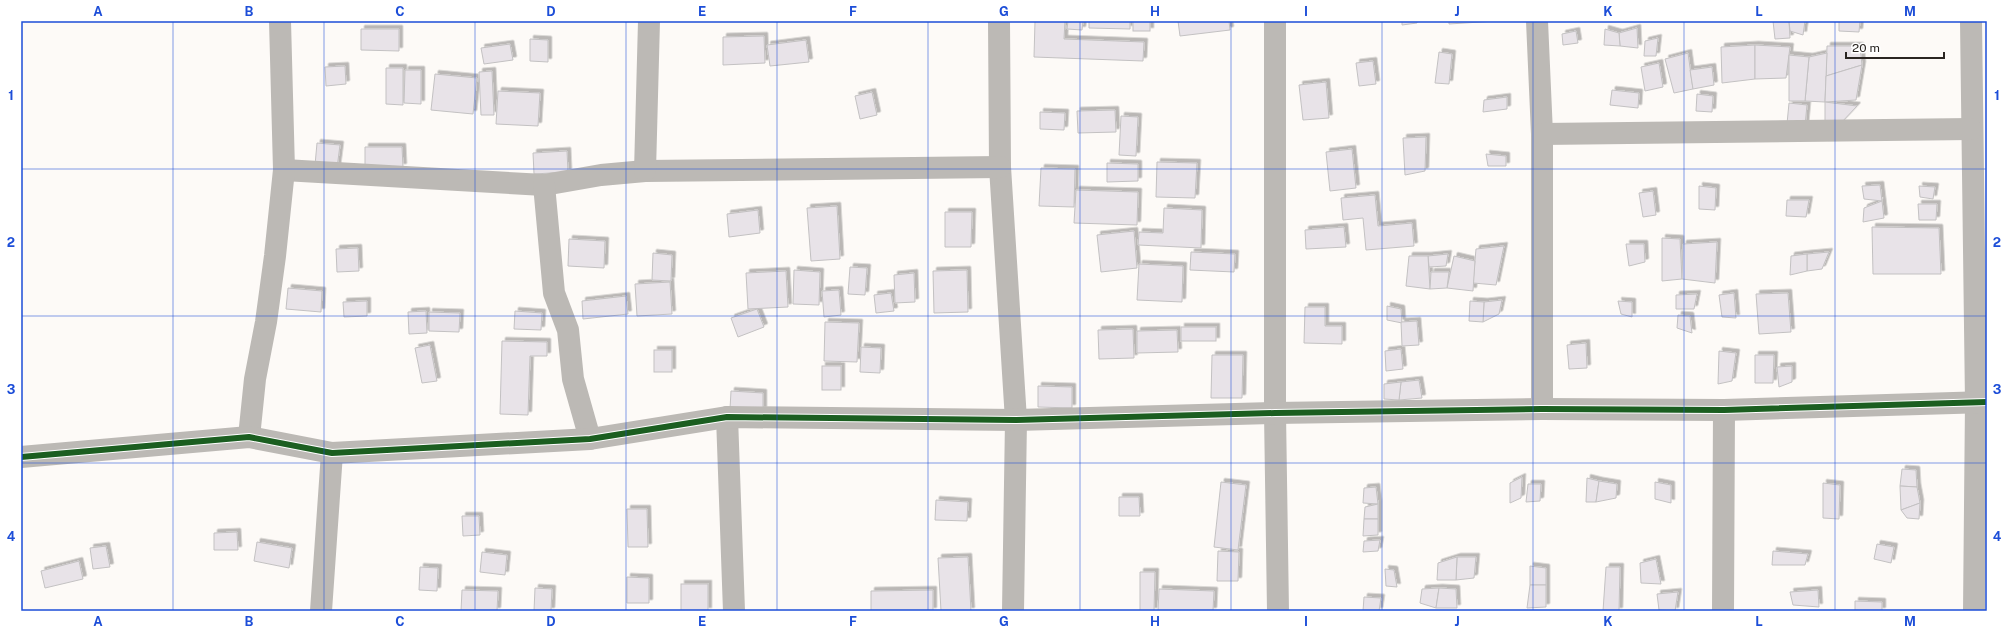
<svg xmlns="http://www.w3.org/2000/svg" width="2008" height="632" font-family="'Public Sans',sans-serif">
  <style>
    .building { fill: #e8e3e8; stroke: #c3c1c2; filter: url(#shadow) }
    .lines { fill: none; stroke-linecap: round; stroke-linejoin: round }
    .minor { stroke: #bcb9b5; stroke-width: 22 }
    .cycleway-casing { stroke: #fff; stroke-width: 8 }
    .cycleway { stroke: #1b5e20; stroke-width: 6 }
    .grid { fill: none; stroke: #1d4ed8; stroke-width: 1; stroke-opacity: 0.55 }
    .neatline { fill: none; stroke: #1d4ed8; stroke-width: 1.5 }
    .grid-label { font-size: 13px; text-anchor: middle; font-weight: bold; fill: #1d4ed8 }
  </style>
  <defs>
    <filter id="shadow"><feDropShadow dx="3.5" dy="-3.5" stdDeviation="0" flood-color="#0004"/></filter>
  </defs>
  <rect width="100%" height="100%" fill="#fdfaf7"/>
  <g class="building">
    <path d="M1035,21H1065L1064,39L1144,42L1143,61L1034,57Z"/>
    <path d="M1068,21H1083L1082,30L1067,29Z"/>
    <path d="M1089,21H1130V29L1089,28Z"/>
    <rect x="1133" y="21" width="17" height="10"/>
    <path d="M1178,21H1229L1230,30L1180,36Z"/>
    <path d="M1402,21H1417V23L1402,25Z"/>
    <path d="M1449,21H1496L1449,24Z"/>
    <path d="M1773,21H1789L1790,38L1775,39Z"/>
    <path d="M1789,21H1805L1803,35L1790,31Z"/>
    <path d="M1839,21H1860L1859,32L1839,31Z"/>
    <path d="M1637,28L1638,48L1620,46L1619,33Z"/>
    <path d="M361,29H399V51L361,50Z"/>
    <path d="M1605,29L1619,33L1620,46L1604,45Z"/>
    <path d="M1576,31L1578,43L1563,45L1562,34Z"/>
    <path d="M764,36L765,63L723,65V37Z"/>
    <path d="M1658,38L1656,56H1644L1645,41Z"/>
    <path d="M530,39L548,40V62L530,61Z"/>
    <path d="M806,40L809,62L770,66L767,45Z"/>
    <path d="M510,44L513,60L484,64L481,48Z"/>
    <path d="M1755,45V79L1722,83L1721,47Z"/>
    <path d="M1755,45L1790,47L1786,78L1755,79Z"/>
    <path d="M1827,46H1860L1862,65L1826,76Z"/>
    <path d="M1439,52L1452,54L1449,84L1435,83Z"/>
    <path d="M1688,53L1693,89L1674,93L1665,59Z"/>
    <path d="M1827,53L1825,102L1805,101L1809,57Z"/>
    <path d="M1789,55L1809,57L1805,101H1789Z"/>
    <path d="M1373,61L1376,84L1359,86L1356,63Z"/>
    <path d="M1659,63L1663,87L1645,91L1641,67Z"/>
    <path d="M1862,65L1856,100L1825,102L1826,76Z"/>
    <path d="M345,66L346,84L326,86L325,67Z"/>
    <path d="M1712,67L1714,85L1693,89L1690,70Z"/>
    <path d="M386,68H403V105L386,104Z"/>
    <path d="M405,70H421V104L404,103Z"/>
    <path d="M492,71L494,115H481L479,72Z"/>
    <path d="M435,74L477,78L473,114L431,110Z"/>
    <path d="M1326,82L1329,118L1303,120L1299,85Z"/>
    <path d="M1612,90L1639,93L1638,108L1610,105Z"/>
    <path d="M498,91L540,93L538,126L496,124Z"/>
    <path d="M872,92L877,115L860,119L855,96Z"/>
    <path d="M1697,94L1713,96L1712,112L1696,111Z"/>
    <path d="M1507,97V109L1483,112L1484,100Z"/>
    <path d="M1825,102L1857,106L1841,123L1825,124Z"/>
    <path d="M1789,103L1807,105L1804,136L1786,134Z"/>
    <path d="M1115,110L1116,132L1078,133L1077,111Z"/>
    <path d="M1040,112L1065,113L1064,130L1040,129Z"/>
    <path d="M1121,116L1138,117L1136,156L1119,155Z"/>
    <path d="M1426,137L1425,171L1405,175L1403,138Z"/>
    <path d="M317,143L340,145L337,168L315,165Z"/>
    <path d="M365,147H402L403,167H365Z"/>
    <path d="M1352,149L1356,188L1330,191L1326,152Z"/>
    <path d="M567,151L568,172L534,174L533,153Z"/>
    <path d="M1486,154L1506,156V166H1488Z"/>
    <path d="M1157,162L1197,163L1195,198L1156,197Z"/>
    <path d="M1107,163L1138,164V181L1107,182Z"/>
    <path d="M1041,168L1075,169L1074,207L1039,206Z"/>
    <path d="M1880,185L1882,201L1864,199L1862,186Z"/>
    <path d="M1699,186L1716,188L1715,210L1699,209Z"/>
    <path d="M1919,186L1935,187L1933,199L1920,197Z"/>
    <path d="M1076,190L1138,192L1137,225L1074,223Z"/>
    <path d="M1653,191L1656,215L1643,217L1639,193Z"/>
    <path d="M1375,195L1378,226L1412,223L1414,246L1366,250L1363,218L1343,220L1341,198Z"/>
    <path d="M1787,200H1809L1806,217L1786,216Z"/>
    <path d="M1882,201L1884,218L1863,222L1864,208Z"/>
    <path d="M1918,204H1937L1936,220H1919Z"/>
    <path d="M837,206L840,259L811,261L807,208Z"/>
    <path d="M1164,208L1202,210L1201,248L1138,245L1139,232L1163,233Z"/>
    <path d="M758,210L760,233L729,237L727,214Z"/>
    <path d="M945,212H972L971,247H945Z"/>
    <path d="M1344,227L1346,247L1306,249L1305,230Z"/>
    <path d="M1872,227L1939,228L1941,274H1873Z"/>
    <path d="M1134,231L1137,268L1101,272L1097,235Z"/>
    <path d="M1662,238L1680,239L1682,279L1662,281Z"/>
    <path d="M569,239L605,241L604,268L568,266Z"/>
    <path d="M1717,242L1715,283L1682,279L1683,244Z"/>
    <path d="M1626,244H1644L1645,262L1629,266Z"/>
    <path d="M1504,246L1496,285L1473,283L1476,249Z"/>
    <path d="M358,248L359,271L337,272L336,249Z"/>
    <path d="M1191,252L1235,254L1234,272L1190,270Z"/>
    <path d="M1829,252L1822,269L1807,271V254Z"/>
    <path d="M653,253L672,255L671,281L652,280Z"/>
    <path d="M1448,254L1446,266L1429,267L1428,256Z"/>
    <path d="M1807,254V271L1790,275L1791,256Z"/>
    <path d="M1409,256H1428L1430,289L1406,286Z"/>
    <path d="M1454,256L1475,261L1473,291L1447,288Z"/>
    <path d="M1139,264L1183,266L1182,302L1137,300Z"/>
    <path d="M850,267L867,268L865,295L848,294Z"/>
    <path d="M794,270L820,272L819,305L793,304Z"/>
    <path d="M967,270L968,312L934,313L933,271Z"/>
    <path d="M786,271L788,307L748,309L746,273Z"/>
    <path d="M1431,272H1449L1447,288L1430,289Z"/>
    <path d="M914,273L915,302L895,303L894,275Z"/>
    <path d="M670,282L672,314L637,316L635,284Z"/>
    <path d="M288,288L322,291L321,312L286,309Z"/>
    <path d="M839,290L841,315L824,317L822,291Z"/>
    <path d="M891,293L894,311L876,313L874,295Z"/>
    <path d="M1734,293L1736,318L1722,317L1719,295Z"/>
    <path d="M1788,293L1791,332L1759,334L1756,294Z"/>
    <path d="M1697,294L1694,309H1676V295Z"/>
    <path d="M626,296L628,314L583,319L582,301Z"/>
    <path d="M1502,300L1499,314L1483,322L1484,302Z"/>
    <path d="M367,301V316L344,317L343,302Z"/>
    <path d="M1470,301L1484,302L1483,322L1469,321Z"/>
    <path d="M1618,301L1632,302V317L1621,314Z"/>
    <path d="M1387,306L1401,309L1402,323L1387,320Z"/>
    <path d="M1305,307H1325V326H1342V344L1304,343Z"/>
    <path d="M757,309L764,327L738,337L731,318Z"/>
    <path d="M426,311L427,333L409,334L408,312Z"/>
    <path d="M515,311L542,313L541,330L514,329Z"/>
    <path d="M429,312L460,313L459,332L429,331Z"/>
    <path d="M1678,315L1690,316L1692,333L1677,328Z"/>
    <path d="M1417,321L1419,345L1402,346L1401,322Z"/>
    <path d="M825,322L859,323L857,362L824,361Z"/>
    <rect x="1181" y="327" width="35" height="14"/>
    <path d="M1133,329L1134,358L1099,359L1098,330Z"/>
    <path d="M1177,330L1178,352L1137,353V331Z"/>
    <path d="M502,341L547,342V356H530L528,415L500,414Z"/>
    <path d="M1586,343L1587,368L1569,369L1567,345Z"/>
    <path d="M430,345L437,381L422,383L415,348Z"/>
    <path d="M861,347L881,348L880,373L860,372Z"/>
    <path d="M1401,349L1403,369L1386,371L1385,351Z"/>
    <rect x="654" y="350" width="18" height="22"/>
    <path d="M1719,351L1736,353L1732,381L1718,384Z"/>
    <path d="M1212,355H1243L1242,398H1211Z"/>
    <path d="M1755,355H1774L1773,383H1755Z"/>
    <rect x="822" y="366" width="19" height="24"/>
    <path d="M1792,366V382L1779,387L1777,367Z"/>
    <path d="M1419,380L1422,398L1399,400L1401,382Z"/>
    <path d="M1401,382L1399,400L1384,399V384Z"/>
    <path d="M1038,386L1072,387V408L1038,407Z"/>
    <path d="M731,391L763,393V410L730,409Z"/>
    <path d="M1902,469L1916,470L1917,487L1900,486Z"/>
    <path d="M1522,477L1521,498L1510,503V483Z"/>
    <path d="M1587,478L1599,481L1596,502H1586Z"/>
    <path d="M1599,481L1617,484L1616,498L1596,502Z"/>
    <path d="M1221,482L1246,485L1238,550L1214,547Z"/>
    <path d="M1655,482L1671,485V503L1655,499Z"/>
    <path d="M1823,483L1840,485L1839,519L1823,518Z"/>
    <path d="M1528,484H1541L1540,501L1526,502Z"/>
    <path d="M1900,486L1917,487L1920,503L1901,510Z"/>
    <path d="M1376,487L1378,504L1363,503L1364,488Z"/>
    <path d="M1119,497H1139L1140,516H1119Z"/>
    <path d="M936,500L968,502L967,521L935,520Z"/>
    <path d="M1920,503L1919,519L1907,518L1901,510Z"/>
    <path d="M1378,504V519H1364L1365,507Z"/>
    <path d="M627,509H647L648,547H628Z"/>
    <path d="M462,516H479L480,535L463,536Z"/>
    <path d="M1364,519H1378V535L1363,536Z"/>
    <path d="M237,532L238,550H214V533Z"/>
    <path d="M1380,540L1378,551L1363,552L1364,541Z"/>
    <path d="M257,542L292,548L289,568L254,561Z"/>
    <path d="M1877,544L1894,547L1891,563L1874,559Z"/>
    <path d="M106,546L110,567L93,569L90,548Z"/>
    <path d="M1218,551L1239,552L1238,581H1217Z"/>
    <path d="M1773,551L1808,554L1805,565H1772Z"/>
    <path d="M482,552L507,555L505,575L480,572Z"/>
    <path d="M968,557L971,611H941L938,558Z"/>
    <path d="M1457,557H1476L1474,578L1456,580Z"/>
    <path d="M1457,557L1456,580H1437L1438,563Z"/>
    <path d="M1656,559L1661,584L1641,583L1640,563Z"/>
    <path d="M79,561L83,579L45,588L41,571Z"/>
    <path d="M1530,566L1546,568V585H1530Z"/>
    <path d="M420,567L438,568L437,591L419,590Z"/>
    <path d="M1606,567H1620L1619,611H1603Z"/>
    <path d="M1385,569L1394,570L1397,587L1386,586Z"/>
    <path d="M1140,572H1155L1154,611H1140Z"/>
    <path d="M627,577L649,578V603H627Z"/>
    <rect x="681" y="584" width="27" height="27"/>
    <path d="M1530,585H1546V607L1527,608Z"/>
    <path d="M535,588L552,589L551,611H534Z"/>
    <path d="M1439,588L1436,608L1420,603L1422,589Z"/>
    <path d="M1439,588L1456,589L1457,608H1436Z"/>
    <path d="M1159,589L1214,591L1213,611H1158Z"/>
    <path d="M462,590L498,591L497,611H461Z"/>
    <path d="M933,590V611H871V591Z"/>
    <path d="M1818,590L1819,607L1793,605L1790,592Z"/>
    <path d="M1678,592L1675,611L1659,610L1657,594Z"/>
    <path d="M1364,597L1381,598L1379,611H1363Z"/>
    <path d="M1855,601L1882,602V611H1855Z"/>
  </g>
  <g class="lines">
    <g class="minor">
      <path d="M999,21L1000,167L1016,420L1013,611"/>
      <path d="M1275,21V413L1278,611"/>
      <path d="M1537,21L1542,134V409"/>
      <path d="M1971,21L1976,402L1974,611"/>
      <path d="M1542,134L1971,129"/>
      <path d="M284,170L544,185L601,175L645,171L1000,167"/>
      <path d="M645,171L649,21"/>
      <path d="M544,185L554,293L568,330L573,379L590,439"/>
      <path d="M727,417L734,611"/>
      <path d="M249,437L255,379L266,322L275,256L284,170L280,21"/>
      <path d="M21,457L249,437L332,453L590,439L727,417L1016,420L1275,413L1542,409L1724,410L1987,402"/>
      <path d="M321,611L332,453"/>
      <path d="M1723,611L1724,410"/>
    </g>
    <defs>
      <path id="cycleway" d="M21,457L249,437L332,453L590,439L727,417L1016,420L1275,413L1542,409L1724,410L1987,402"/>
    </defs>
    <use href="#cycleway" class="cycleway-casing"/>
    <use href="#cycleway" class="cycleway"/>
  </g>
  <path class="grid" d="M173,21V611M324,21V611M475,21V611M626,21V611M777,21V611M928,21V611M1080,21V611M1231,21V611M1382,21V611M1533,21V611M1684,21V611M1835,21V611M21,169H1987M21,316H1987M21,463H1987"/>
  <rect width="2008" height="632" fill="none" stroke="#ffffff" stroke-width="44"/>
  <path d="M1846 52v6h98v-6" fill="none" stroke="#2a2521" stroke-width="2"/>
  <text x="1852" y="52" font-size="12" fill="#2a2521" stroke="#ffffff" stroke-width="3" paint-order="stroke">20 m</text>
  <rect x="22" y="22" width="1964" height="588" class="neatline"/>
  <g class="grid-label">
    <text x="98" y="16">A</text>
    <text x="249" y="16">B</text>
    <text x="400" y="16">C</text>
    <text x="551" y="16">D</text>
    <text x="702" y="16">E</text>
    <text x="853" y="16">F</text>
    <text x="1004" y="16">G</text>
    <text x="1155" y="16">H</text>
    <text x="1306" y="16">I</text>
    <text x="1457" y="16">J</text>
    <text x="1608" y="16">K</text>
    <text x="1759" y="16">L</text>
    <text x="1910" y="16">M</text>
    <text x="11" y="100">1</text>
    <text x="1997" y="100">1</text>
    <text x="11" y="247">2</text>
    <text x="1997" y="247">2</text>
    <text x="11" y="394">3</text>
    <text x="1997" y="394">3</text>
    <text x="11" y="541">4</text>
    <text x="1997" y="541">4</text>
    <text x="98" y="626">A</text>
    <text x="249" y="626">B</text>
    <text x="400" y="626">C</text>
    <text x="551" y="626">D</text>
    <text x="702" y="626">E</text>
    <text x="853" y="626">F</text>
    <text x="1004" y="626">G</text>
    <text x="1155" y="626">H</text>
    <text x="1306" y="626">I</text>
    <text x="1457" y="626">J</text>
    <text x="1608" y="626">K</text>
    <text x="1759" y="626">L</text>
    <text x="1910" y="626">M</text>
  </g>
</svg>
